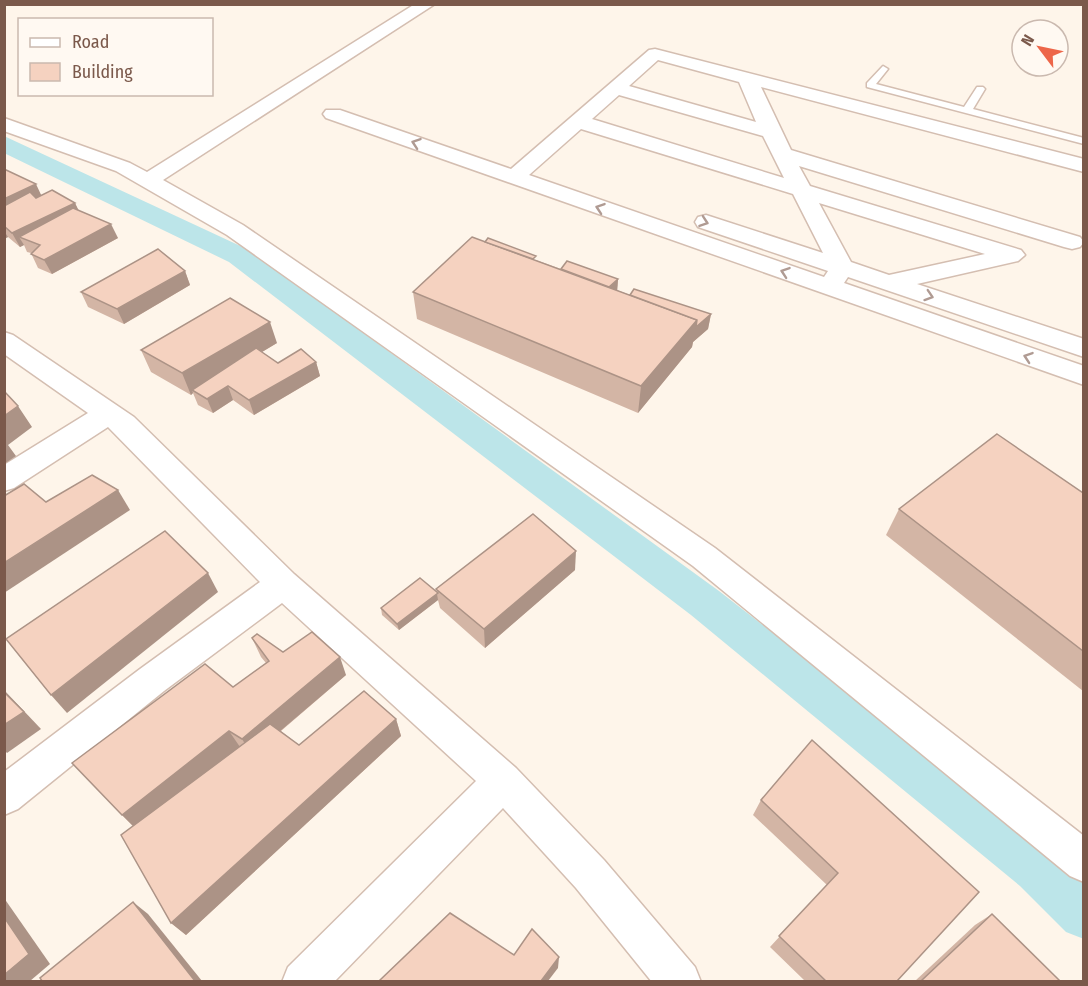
<svg xmlns="http://www.w3.org/2000/svg" width="1088" height="986" font-family="'Fira Sans Condensed',sans-serif">
  <style>
    .lines { fill: none; stroke-linecap: round; stroke-linejoin: round }
    .canal { fill: #bce5e9; fill-rule: evenodd }
    .service-casing { stroke: #d4beb1; stroke-width: 3 }
    .minor-casing { stroke: #d4beb1; stroke-width: 3 }
    .service { fill: #fff; fill-rule: evenodd }
    .minor { fill: #fff; fill-rule: evenodd }
    .wall { fill: #d3b5a5 }
    .shaded-wall { fill: #ac9386 }
    .building { fill: #f5d2c0; stroke: #ac9386; stroke-width: 1.5 }
    .oneway { stroke: #b09b93 }
  </style>
  <rect width="100%" height="100%" fill="#fef5ea"/>
  <g class="lines">
    <path class="canal" d="M4,136L249,250L719,591L1054,852L1084,879V939L1066,932L1020,886L691,615L229,262L4,153Z"/>
    <defs>
      <path id="service" d="M883,66L888,69L876,84L964,107L977,87H983L985,89L973,109L1084,138V144L867,87V83Z"/>
      <g id="minor">
        <path d="M415,4H435L163,180L243,225L715,548L1084,836V882L1070,876L693,566L227,235L116,171L4,131V118L130,163L147,172Z"/>
        <path d="M655,49L1084,159V172L761,87L791,150L1080,237L1084,242L1080,247L1072,249L1064,247L799,166L810,186L1021,250L1025,255L1018,261L917,284L1084,339V357L848,277L844,283L1084,366V385L326,118L323,114L326,110H340L511,169L649,50ZM658,60L739,82L756,122L629,86ZM619,95L763,136L784,178L592,119ZM581,129L793,194L823,253L706,215L698,217L695,222L698,227L828,271L824,277L529,175ZM819,203L985,254L889,275L851,262Z"/>
        <path d="M4,332L13,335L134,417L294,574L516,768L604,860L695,967L701,982H652L576,888L503,808L334,982H282L288,967L476,781L282,603L164,691L18,809L4,815V772L140,669L260,582L108,427L14,488L4,491V465L88,413L4,354Z"/>
      </g>
    </defs>
    <use href="#service" class="service-casing"/>
    <use href="#minor" class="minor-casing"/>
    <use href="#service" class="service"/>
    <use href="#minor" class="minor"/>
  </g>
  <g class="wall">
    <path d="M4,169L42,196L75,203L78,210L118,238L52,274L38,268L31,253L27,252L24,245L20,247L8,237L4,239Z"/>
    <path d="M536,260L561,269L618,279L617,290L630,295L711,314L708,329L693,342L692,347L638,413L417,319L413,292Z"/>
    <path d="M185,271L190,285L124,324L88,307L81,292Z"/>
    <path d="M277,343L262,352L278,363L316,362L320,376L254,415L233,400L213,413L198,405L193,393L191,395L151,372L141,350Z"/>
    <path d="M1083,493V691L886,535L899,509Z"/>
    <path d="M575,570L485,648L440,608L438,600L399,630L382,615L381,608L437,593L436,589Z"/>
    <path d="M252,638L283,652L346,675L281,731L299,745L396,719L401,736L186,935L171,923L133,826L122,815L233,687L266,663L261,657Z"/>
    <path d="M812,740L897,981H805L770,947L827,885L753,815L761,800Z"/>
    <path d="M992,914L1060,981H915L975,925Z"/>
  </g>
  <g class="shaded-wall">
    <path d="M36,184L43,199L4,217V199Z"/>
    <path d="M75,203L82,217L19,237L24,245L20,247L12,233Z"/>
    <path d="M111,224L118,238L52,274L44,260Z"/>
    <path d="M4,231L8,237L4,239Z"/>
    <path d="M185,271L190,285L124,324L117,309Z"/>
    <path d="M618,279L617,294L603,293Z"/>
    <path d="M711,314L708,329L693,342L692,347L638,413L641,386L697,320Z"/>
    <path d="M270,322L277,343L195,392L192,390L193,393L191,395L182,373Z"/>
    <path d="M316,362L320,376L254,415L249,400Z"/>
    <path d="M228,386L233,400L213,413L207,399Z"/>
    <path d="M18,406L32,427L8,445L16,456L4,464V416Z"/>
    <path d="M118,490L130,510L4,593V563Z"/>
    <path d="M576,551L575,570L485,648L484,629Z"/>
    <path d="M208,573L218,592L67,713L51,695Z"/>
    <path d="M437,594L438,600L399,630L397,624Z"/>
    <path d="M340,657L346,675L252,755L242,739Z"/>
    <path d="M4,690L41,729L7,753L4,750Z"/>
    <path d="M396,719L401,736L186,935L171,923Z"/>
    <path d="M229,731L240,747L137,830L122,815Z"/>
    <path d="M4,898L50,964L30,981H4Z"/>
    <path d="M133,902L148,914L202,981H195Z"/>
    <path d="M559,957L558,968L548,981H541Z"/>
  </g>
  <g class="building">
    <path d="M4,169L36,184L4,199Z"/>
    <path d="M52,190L75,203L12,233L4,226V206L30,192L36,198Z"/>
    <path d="M73,208L111,224L44,260L31,254L40,245L19,237Z"/>
    <path d="M472,237L697,320L641,386L413,292Z"/>
    <path d="M488,238L536,256L533,259L485,242Z"/>
    <path d="M158,249L185,271L117,309L81,292Z"/>
    <path d="M567,261L618,279L609,287L561,269Z"/>
    <path d="M634,289L711,314L696,327L697,320L630,295Z"/>
    <path d="M230,298L270,322L182,373L141,350Z"/>
    <path d="M256,348L278,363L301,349L316,362L249,400L228,386L207,399L192,390Z"/>
    <path d="M4,391L18,406L4,416Z"/>
    <path d="M997,434L1083,493V651L899,509Z"/>
    <path d="M92,475L118,490L4,563V496L24,484L46,502Z"/>
    <path d="M533,514L576,551L484,629L436,589Z"/>
    <path d="M165,531L208,573L51,695L6,639Z"/>
    <path d="M420,578L438,593L397,624L381,608Z"/>
    <path d="M312,632L340,657L242,739L229,731L122,815L72,763L205,664L233,687L269,661L252,638L257,634L283,652Z"/>
    <path d="M364,691L396,719L171,923L121,835L270,724L299,745Z"/>
    <path d="M4,692L24,712L4,725Z"/>
    <path d="M812,740L979,892L897,981H826L779,936L838,873L761,800Z"/>
    <path d="M133,902L195,981H42L40,978Z"/>
    <path d="M450,913L514,955L532,929L559,957L541,981H379Z"/>
    <path d="M992,914L1060,981H921Z"/>
    <path d="M4,917L29,954L4,975Z"/>
  </g>
  <defs><path id="oneway-chevron" d="M-2-3.5L2.5 0L-2 3.5" fill="none" stroke-width="1.6" stroke-linecap="round" stroke-linejoin="round" transform="scale(1.5)"/></defs>
  <g class="oneway">
    <use href="#oneway-chevron" transform="translate(416 143) rotate(-161)"/>
    <use href="#oneway-chevron" transform="translate(600 208) rotate(-161)"/>
    <use href="#oneway-chevron" transform="translate(704 222) rotate(19)"/>
    <use href="#oneway-chevron" transform="translate(785 272) rotate(-161)"/>
    <use href="#oneway-chevron" transform="translate(929 296) rotate(18)"/>
    <use href="#oneway-chevron" transform="translate(1028 357) rotate(-161)"/>
  </g>
  <rect width="1088" height="986" fill="none" stroke="#7b594b" stroke-width="12"/>
  <rect x="18" y="18" width="195" height="78" fill="#fff9f2" stroke="#cab9af" stroke-width="1.5"/>
  <rect x="30" y="38" width="30" height="9" fill="#ffffff" stroke="#cab9af" stroke-width="1.5"/>
  <text x="72" y="48" font-size="18" fill="#7b594b">Road</text>
  <rect x="30" y="63" width="30" height="18" fill="#f5d2c0" stroke="#cab9af" stroke-width="1.5"/>
  <text x="72" y="78" font-size="18" fill="#7b594b">Building</text>
  <g transform="translate(1040 48) rotate(302)"><circle r="28" fill="#fff9f2" stroke="#cab9af" stroke-width="1.5"/>
  <path d="M0-4.5L10 22L0 15L-10 22Z" fill="#ed6649"/>
  <text y="-9" font-size="16" font-weight="bold" text-anchor="middle" fill="#7b594b">N</text>
  </g>
</svg>
